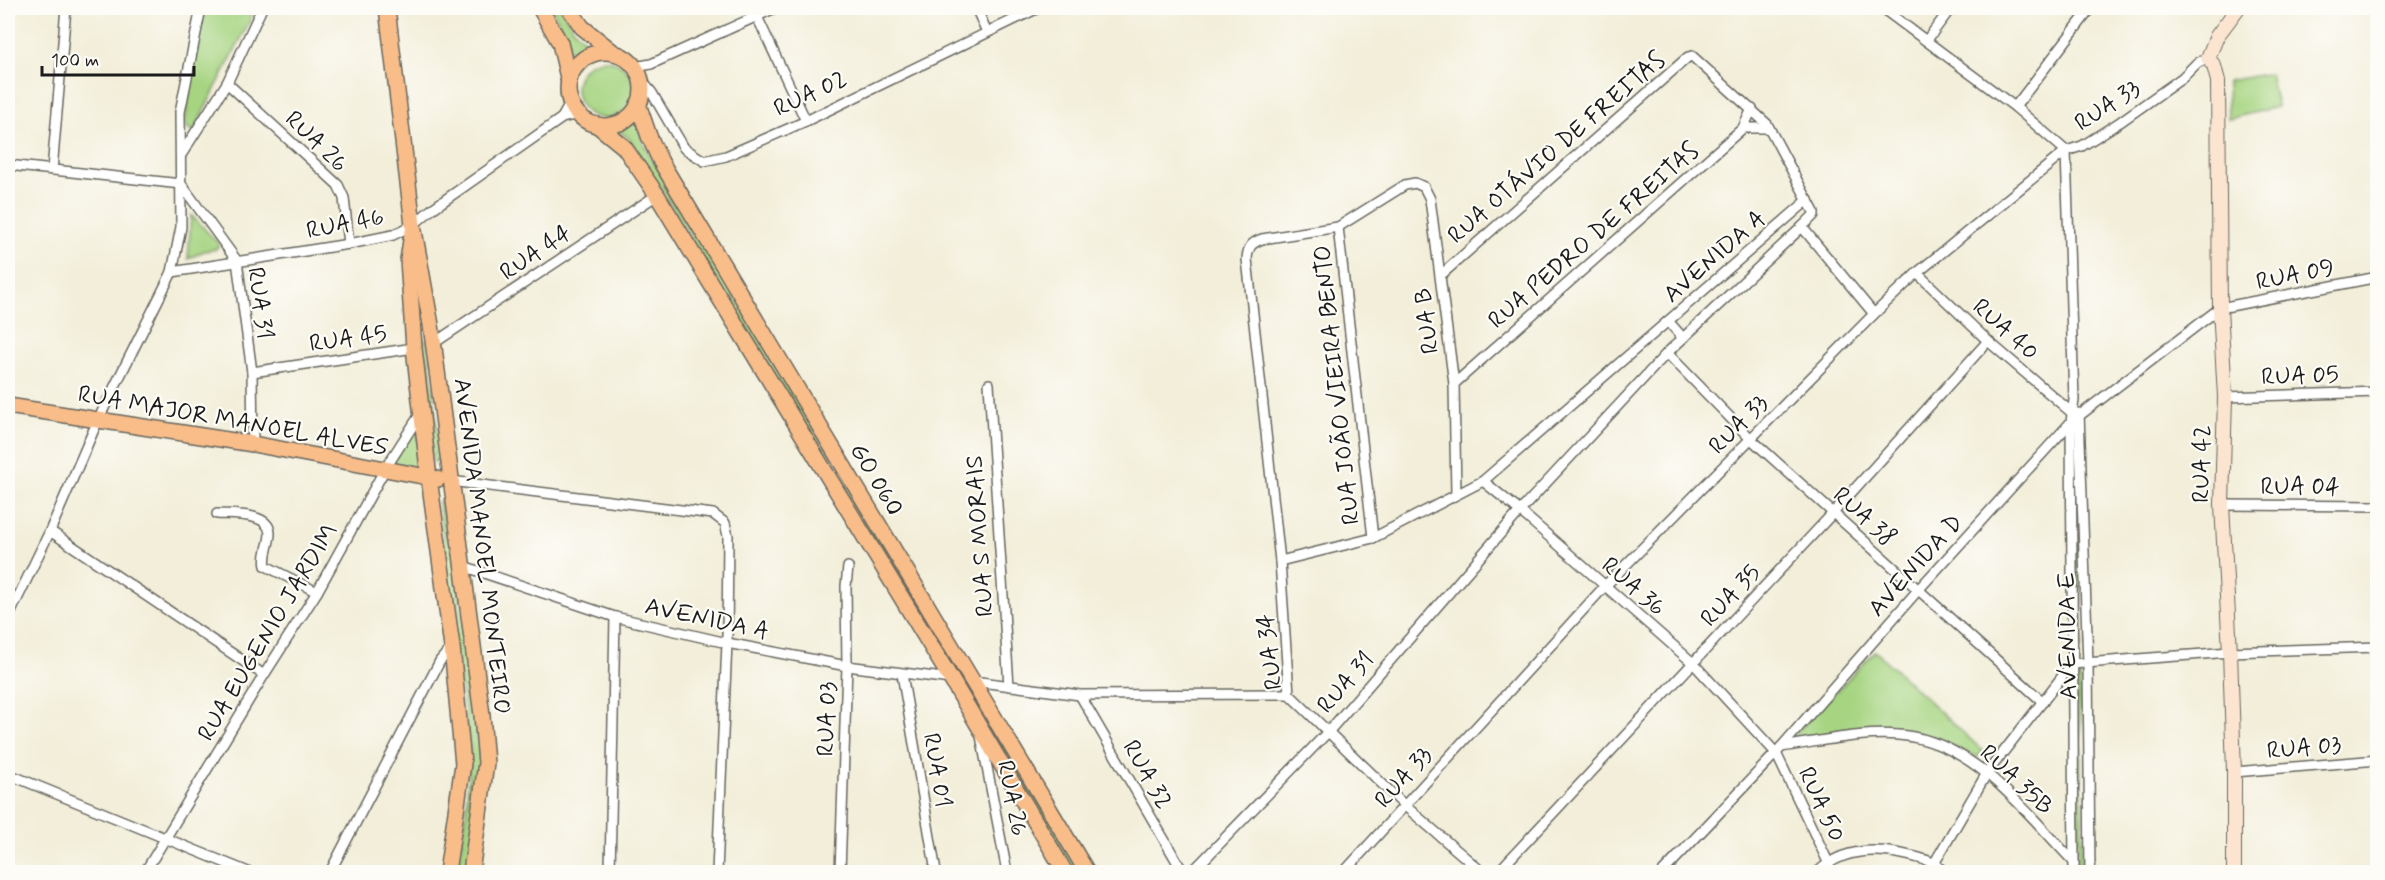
<svg xmlns="http://www.w3.org/2000/svg" width="2385" height="880" font-family="Mynerve,sans-serif">
  <style>
    .green { fill: #a6d481; stroke: #61784e; stroke-width: 1.5 }
    .lines { fill: none; stroke-linecap: round; stroke-linejoin: round }
    .street-casing { stroke: #67665e; stroke-width: 12 }
    .secondary-casing { stroke: #67665e; stroke-width: 16 }
    .primary-casing { stroke: #67665e; stroke-width: 18 }
    .street { stroke: #fff; stroke-width: 9 }
    .secondary { stroke: #fce5d0; stroke-width: 14 }
    .primary { stroke: #f8bd89; stroke-width: 15 }
    .labels { text-anchor: middle; stroke-width: 4.5; stroke-linejoin: round; paint-order: stroke }
    .street-label { font-size: 24px; fill: #1c1c1c; stroke: #fdfcf7 }
  </style>
  <rect width="100%" height="100%" fill="#fdfcf7"/>
  <filter id="ink" filterUnits="userSpaceOnUse"><feTurbulence type="fractalNoise" baseFrequency=".0167" numOctaves="2"/><feDisplacementMap in="SourceGraphic" scale="12" xChannelSelector="R" yChannelSelector="G"/><feConvolveMatrix kernelMatrix="1 2 1 2 8 2 1 2 1" color-interpolation-filters="sRGB"/></filter>
  <filter id="wash" filterUnits="userSpaceOnUse"><feTurbulence type="fractalNoise" baseFrequency=".008" numOctaves="4" result="noise"/><feDisplacementMap in="SourceGraphic" scale="24" xChannelSelector="R" yChannelSelector="G"/><feGaussianBlur stdDeviation="1.35" result="paint"/><feColorMatrix in="noise" values="0 0 0 0 0 0 0 0 0 0 0 0 0 0 0 0 0 1.4 0 .05"/><feComposite in="paint" operator="in"/></filter>
  <g filter="url(#wash)">
    <rect width="100%" height="100%" fill="#f2eed9"/>
    <g class="green">
      <path d="M202,8L253,9L251,19L194,130H189L185,123Z"/>
      <path d="M552,8H560L576,32L596,51L580,59L571,70L568,40Z"/>
      <circle cx="605" cy="89" r="29"/>
      <path d="M2270,73L2277,107L2228,119L2227,81Z"/>
      <path d="M635,117L642,141L649,154L1082,872H1073L645,162L629,139L618,130L626,127Z"/>
      <path d="M191,215L219,244L216,249L204,251L188,259Z"/>
      <path d="M423,339L428,342L438,436L444,463L433,462L417,343Z"/>
      <path d="M419,419L420,466L415,469L390,466Z"/>
      <path d="M2075,433L2077,435L2082,644L2081,648L2078,650L2076,647Z"/>
      <path d="M439,501L444,502L448,506L481,762L469,872H457L466,815L470,750L452,626Z"/>
      <path d="M1875,651L1984,752L1978,757L1917,733L1864,729L1797,742L1794,737L1795,734Z"/>
      <path d="M2080,676L2083,872H2078L2076,683L2077,677Z"/>
    </g>
  </g>
  <g filter="url(#ink)">
    <g class="lines">
      <defs>
        <g id="street">
          <path d="M753,8L806,121"/>
          <path d="M976,8L987,32"/>
          <path d="M1882,8L2015,107L2066,151"/>
          <path d="M1927,40L1951,8"/>
          <path d="M635,67L651,64L775,8"/>
          <path d="M641,80L652,93L684,148L704,161L726,156L806,121L1038,8"/>
          <path d="M227,83L338,185L344,198L349,244"/>
          <path d="M2015,107L2091,8"/>
          <path d="M562,118L571,102"/>
          <path d="M1743,128H1769"/>
          <path d="M2066,151L2074,400L2071,422L2074,872"/>
          <path d="M181,155L227,83L262,8"/>
          <path d="M8,165L181,184L237,261L252,372L253,444"/>
          <path d="M52,170L66,8"/>
          <path d="M1338,227L1373,538"/>
          <path d="M1802,227L1874,314"/>
          <path d="M172,272L349,244L393,235L413,225L432,209L562,118L578,114"/>
          <path d="M1917,273L1988,341L2071,412"/>
          <path d="M1668,321L1683,338"/>
          <path d="M434,343L657,195"/>
          <path d="M1667,353L1751,439L2043,702"/>
          <path d="M252,372L414,348"/>
          <path d="M989,384L1009,686"/>
          <path d="M1454,384L1743,128L1752,109"/>
          <path d="M2225,397L2378,392"/>
          <path d="M2079,413L2088,663L2090,872"/>
          <path d="M450,481L713,514L725,523L728,536L727,643L717,872"/>
          <path d="M1483,481L1520,511L1693,663L1776,753L1828,862L1827,872"/>
          <path d="M1456,494L1454,384L1430,199L1424,187L1415,183L1405,185L1338,227L1262,239C1251,243 1248,247 1247,259L1280,561L1289,694L1404,805L1482,872"/>
          <path d="M2222,505L2378,506"/>
          <path d="M217,514C231,515 269,512 270,533C270,545 263,554 266,566L317,592"/>
          <path d="M50,531L264,675"/>
          <path d="M1280,561L1373,538L1483,481L1808,200"/>
          <path d="M463,566L615,617L727,643L847,666L951,679"/>
          <path d="M8,618L50,531L98,420L172,272L181,227L180,112L201,8"/>
          <path d="M902,674L936,872"/>
          <path d="M973,681L1080,695L1289,694"/>
          <path d="M1080,695L1183,872"/>
          <path d="M981,736L1007,872"/>
          <path d="M1781,747C1824,741 1870,729 1913,737C1980,749 2029,816 2074,862"/>
          <path d="M2234,772L2378,760"/>
          <path d="M8,774L248,872"/>
          <path d="M1935,862L1987,773L2072,664L2230,652L2378,647"/>
          <path d="M145,872L264,675L317,592L385,469L421,413"/>
          <path d="M330,872L440,661L452,647"/>
          <path d="M610,872L615,617"/>
          <path d="M840,872L847,666L846,586L848,567"/>
          <path d="M1192,872L1329,731L1520,511L1667,353L1802,227L1814,215V212L1767,124L1692,56L1688,57L1441,275"/>
          <path d="M1344,872L1604,587L1874,314L1917,273L2066,151L2082,146L2120,122L2182,78L2197,63L2208,58"/>
          <path d="M1498,872L1833,513L1988,341"/>
          <path d="M1663,872L1776,753L1919,589L2071,422L2220,308L2378,277"/>
          <path d="M1818,872C1843,847 1879,848 1911,856C1927,860 1933,861 1944,872"/>
        </g>
        <path id="secondary" d="M2234,872V772L2230,652L2222,505L2225,397L2220,308L2218,81L2214,66L2208,58L2217,36L2238,8"/>
        <g id="primary">
          <path d="M387,8L413,225L431,325L482,715L486,763L471,872"/>
          <path d="M540,8L560,43L569,82"/>
          <path d="M569,8L582,27L613,52"/>
          <circle cx="605" cy="89" r="37"/>
          <path d="M638,104L649,136L661,162L1087,872"/>
          <path d="M597,125L624,147L657,195L951,679L1065,872"/>
          <path d="M412,234L408,260L414,348L429,478L452,647L463,764L447,872"/>
          <path d="M8,406L253,444L438,479"/>
        </g>
      </defs>
      <use href="#street" class="street-casing"/>
      <use href="#secondary" class="secondary-casing"/>
      <use href="#primary" class="primary-casing"/>
      <use href="#street" class="street"/>
      <use href="#secondary" class="secondary"/>
      <use href="#primary" class="primary"/>
    </g>
  </g>
  <g class="labels">
    <g class="street-label">
      <text transform="translate(810 93) rotate(-25)" y="8">RUA 02</text>
      <text transform="translate(2107 105) rotate(-33)" y="8">RUA 33</text>
      <text transform="translate(317 141) rotate(44)" y="8">RUA 26</text>
      <text transform="translate(1556 147) rotate(-41)" y="8">RUA OTÁVIO DE FREITAS</text>
      <text transform="translate(345 223) rotate(-11)" y="8">RUA 46</text>
      <text transform="translate(1593 235) rotate(-41)" y="8">RUA PEDRO DE FREITAS</text>
      <text transform="translate(535 252) rotate(-34)" y="8">RUA 44</text>
      <text transform="translate(1714 256) rotate(-41)" y="8">AVENIDA A</text>
      <text transform="translate(2295 274) rotate(-11)" y="8">RUA 09</text>
      <text transform="translate(261 303) rotate(82)" y="8">RUA 31</text>
      <text transform="translate(1426 321) rotate(-97)" y="8">RUA B</text>
      <text transform="translate(2006 329) rotate(42)" y="8">RUA 40</text>
      <text transform="translate(348 338) rotate(-8)" y="8">RUA 45</text>
      <text transform="translate(2300 375) rotate(-2)" y="8">RUA 05</text>
      <text transform="translate(1336 385) rotate(-96)" y="8">RUA JOÃO VIEIRA BENTO</text>
      <text transform="translate(233 420) rotate(10)" y="8">RUA MAJOR MANOEL ALVES</text>
      <text transform="translate(1738 424) rotate(-45)" y="8">RUA 33</text>
      <text transform="translate(2201 464) rotate(-89)" y="8">RUA 42</text>
      <text transform="translate(877 479) rotate(59)" y="8">GO 060</text>
      <text x="2300" y="494">RUA 04</text>
      <text transform="translate(1865 516) rotate(42)" y="8">RUA 38</text>
      <text transform="translate(979 536) rotate(-94)" y="8">RUA S MORAIS</text>
      <text transform="translate(483 546) rotate(83)" y="8">AVENIDA MANOEL MONTEIRO</text>
      <text transform="translate(1915 565) rotate(-48)" y="8">AVENIDA D</text>
      <text transform="translate(1634 586) rotate(41)" y="8">RUA 36</text>
      <text transform="translate(1730 595) rotate(-47)" y="8">RUA 35</text>
      <text transform="translate(707 618) rotate(12)" y="8">AVENIDA A</text>
      <text transform="translate(267 632) rotate(-59)" y="8">RUA EUGENIO JARDIM</text>
      <text transform="translate(2067 636) rotate(-91)" y="8">AVENIDA E</text>
      <text transform="translate(1269 652) rotate(-97)" y="8">RUA 34</text>
      <text transform="translate(1345 682) rotate(-49)" y="8">RUA 31</text>
      <text transform="translate(826 719) rotate(-88)" y="8">RUA 03</text>
      <text transform="translate(2304 747) rotate(-5)" y="8">RUA 03</text>
      <text transform="translate(938 770) rotate(80)" y="8">RUA 01</text>
      <text transform="translate(1148 774) rotate(60)" y="8">RUA 32</text>
      <text transform="translate(1403 777) rotate(-48)" y="8">RUA 33</text>
      <text transform="translate(2017 779) rotate(43)" y="8">RUA 35B</text>
      <text transform="translate(1013 798) rotate(79)" y="8">RUA 26</text>
      <text transform="translate(1822 804) rotate(65)" y="8">RUA 50</text>
    </g>
  </g>
  <rect width="2385" height="880" fill="none" stroke="#fdfcf7" stroke-width="30"/>
  <path d="M42 66v9h152v-9" fill="none" stroke="#1c1c1c" stroke-width="3"/>
  <text x="51" y="66" font-size="18" fill="#1c1c1c" stroke="#fdfcf7" stroke-width="4.5" paint-order="stroke">100 m</text>
</svg>
